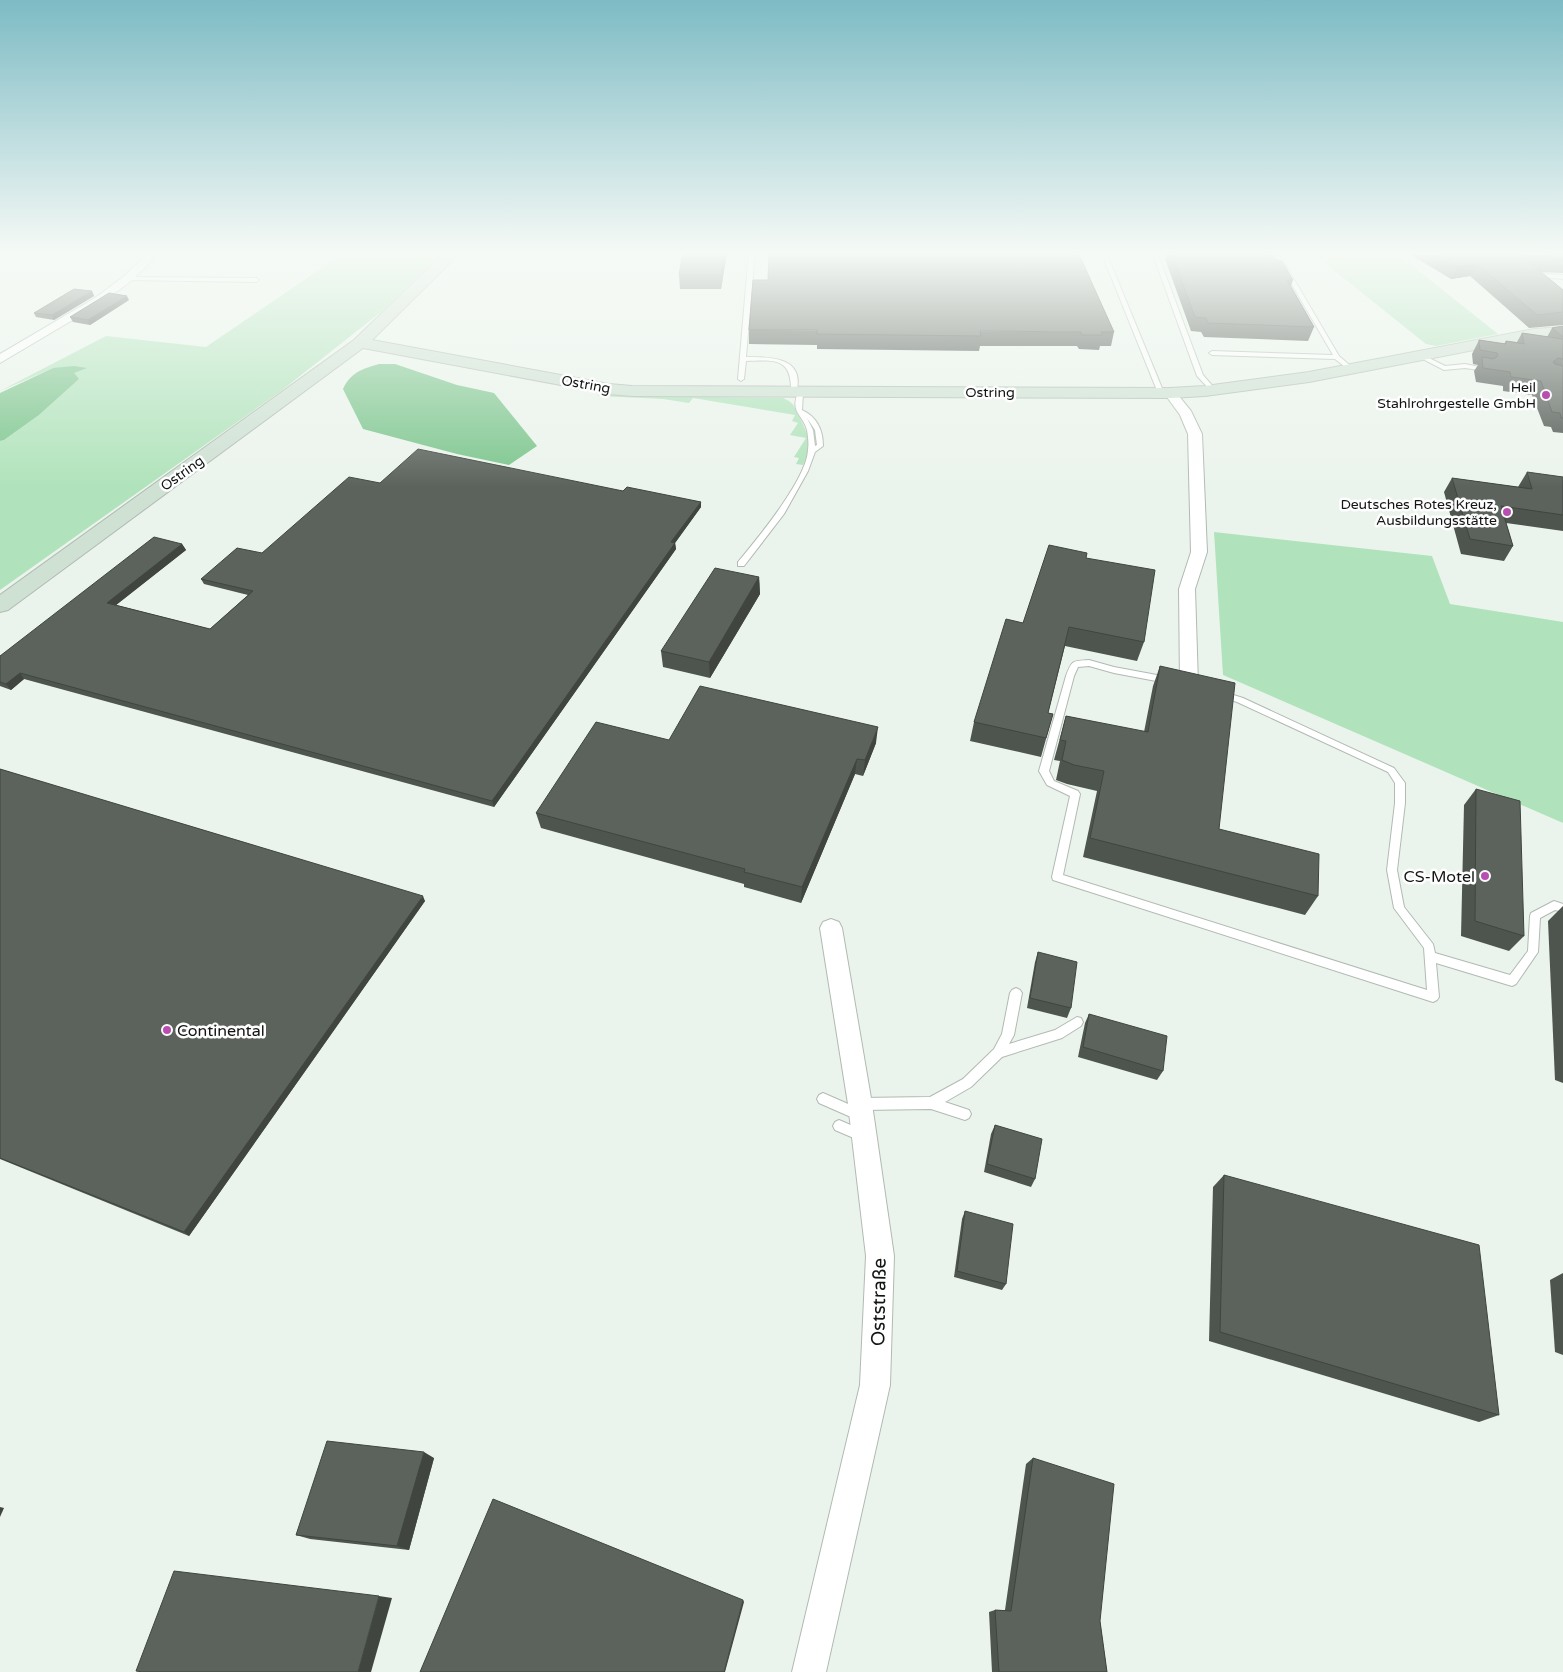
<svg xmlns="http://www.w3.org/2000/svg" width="1563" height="1672" font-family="'Varela Round',sans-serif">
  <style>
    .green { fill: #b0e3bb }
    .water { fill: #7cc58d }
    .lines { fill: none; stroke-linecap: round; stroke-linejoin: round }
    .lane-casing { stroke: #b1bab2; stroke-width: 2 }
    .street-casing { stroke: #b1bab2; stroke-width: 2 }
    .secondary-casing { stroke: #b1bab2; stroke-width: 2 }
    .lane { fill: #fff; fill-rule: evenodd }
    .street { fill: #fff; fill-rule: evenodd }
    .secondary { fill: #cee1d3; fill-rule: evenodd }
    .wall { fill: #4e554f }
    .shaded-wall { fill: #404540 }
    .building { fill: #5b635c; stroke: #404540 }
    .poi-dot { fill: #b84fb0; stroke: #fefefe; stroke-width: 2 }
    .labels { text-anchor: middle; stroke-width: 5; stroke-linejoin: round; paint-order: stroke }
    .far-street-label { font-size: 14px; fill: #121513; stroke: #fefefe }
    .far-poi-label { font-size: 14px; fill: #121513; stroke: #fefefe; text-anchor: end }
    .poi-label { font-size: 16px; fill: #121513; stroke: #fefefe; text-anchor: end }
    .near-street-label { font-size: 19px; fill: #121513; stroke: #fefefe }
  </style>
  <rect width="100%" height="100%" fill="#ebf4ec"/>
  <g class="green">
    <path d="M345,252H443L381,312L281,391L0,590V441L4,440L39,415L79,379L73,373L85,368H53L0,391L106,336L206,347Z"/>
    <path d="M1311,252H1395L1498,334L1436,346L1426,344Z"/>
    <path d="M600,393L629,396L783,398C792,402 793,404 797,412C807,433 814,442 803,465L796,464L799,458L794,457L806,438L790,435L798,423L792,421L795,415L693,398L689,403L663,399L598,396Z"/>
    <path d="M1214,532L1432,556L1450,604L1563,622V823L1223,675Z"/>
  </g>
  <g class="water">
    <path d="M379,364H395L457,385L494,393L537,446L509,465L457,454L363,429L343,389C351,372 362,369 379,364Z"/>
    <path d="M74,366L87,368L74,373L79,379L39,415L4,440L0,441V393L53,368Z"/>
  </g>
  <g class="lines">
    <defs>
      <g id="lane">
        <path d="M749,252H755L746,357C771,357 806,357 796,393L791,392C792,357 774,360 746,361L744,379L741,381L738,379Z"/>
        <path d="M1101,252H1106L1164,393L1163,394L1158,393Z"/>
        <path d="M1152,252H1157L1203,375L1217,391V393H1213L1197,376Z"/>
        <path d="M1273,252H1278L1339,356L1353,368V370H1349L1335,359L1212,355L1209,353L1212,351L1333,355Z"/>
        <path d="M1533,273L1563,275V279L1531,276L1530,275Z"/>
        <path d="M127,277L256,278L259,280L256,282L125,280L124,279Z"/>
        <path d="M1419,355H1423L1445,366L1465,364L1489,369L1486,371L1465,368L1444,370L1419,357Z"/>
        <path d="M798,392L803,393L802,410C817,417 823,430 823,446L815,452L808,471L784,514L744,566H738V562C757,539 808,478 808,449C809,444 808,436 807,430C802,413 790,413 798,392ZM807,418L815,430L817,445L815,446L813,430Z"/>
        <path d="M1089,660L1114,667L1189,681L1243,698L1394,768L1405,783V803L1397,870L1404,907L1433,944L1435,953L1510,975L1528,951L1530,916L1531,913L1554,901L1563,904V912L1555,910L1540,918L1538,952L1516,984L1512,986L1436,963L1439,997L1437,1000L1433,1002L1053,880L1052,877L1070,796L1047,785L1039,771L1066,676C1072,660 1072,661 1089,660ZM1089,666L1114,673L1188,687L1237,702L1388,772L1395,783V803L1387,870L1394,908L1424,948L1427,990L1063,875L1080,794L1078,791L1054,781L1049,771L1074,676L1078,667Z"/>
        <path d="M1016,988L1020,990L1022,993L1014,1035L1009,1044L1055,1030L1077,1017L1081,1018L1083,1022L1081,1026L1062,1038L1002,1057L971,1087L945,1102L969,1110L971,1114L969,1118L965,1120L931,1109L862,1110L864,1111L866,1115L864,1119L860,1121L819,1103L817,1099L819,1095L823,1093L855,1107L854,1104L856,1100L860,1098L930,1097L963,1079L994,1049L1002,1034L1010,993L1012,990Z"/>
        <path d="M839,1120L867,1132L869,1136L867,1140L863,1142L835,1130L833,1126L835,1122Z"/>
      </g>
      <g id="street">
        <path d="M150,252H161L131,281L103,302L0,363V354L95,298L123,277Z"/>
        <path d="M1170,389L1174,390L1191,411L1202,434L1207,552L1195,589L1198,684L1195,688L1189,690L1183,688L1180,684L1179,589L1191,552L1188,434L1180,415L1164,393Z"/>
        <path d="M831,919L839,922L842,928L872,1104L894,1256L890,1385L826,1672H792L860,1385L866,1256L848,1104L820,928L823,922Z"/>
      </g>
      <path id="secondary" d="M445,252H461L372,340L609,384L632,386L1170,388L1205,386L1309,372L1534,329L1563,327V337L1505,344L1309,382L1205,396L1170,398L632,396L609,394L363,348L8,610L0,612V595L354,340Z"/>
    </defs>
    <use href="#lane" class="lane-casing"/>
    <use href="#street" class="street-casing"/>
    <use href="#secondary" class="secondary-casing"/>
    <use href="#lane" class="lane"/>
    <use href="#street" class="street"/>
    <use href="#secondary" class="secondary"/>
  </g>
  <g class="wall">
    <path d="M727,252L721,289H680L679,275Z"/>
    <path d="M1167,252H1271L1275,259L1293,280L1291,286L1314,327L1308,341L1204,337L1201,332L1191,331L1165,259Z"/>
    <path d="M1406,252H1563V273L1541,272L1526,259L1563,290V325L1529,328L1470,276L1451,279Z"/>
    <path d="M92,291L94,296L54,320L36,317L34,313Z"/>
    <path d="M129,300L90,325L73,322L70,317Z"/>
    <path d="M1563,326V433L1553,432L1551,427L1544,426L1532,395L1503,391V386L1476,382L1474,371L1478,365L1473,364L1472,354L1479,340L1504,344L1506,341L1517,342L1522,333L1547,337L1552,328Z"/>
    <path d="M749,330L1114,332L1111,346H1100L1099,350L1079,349L1077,346H980L979,351L817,349V345L749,344Z"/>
    <path d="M1527,472L1563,477V531L1506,523L1513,546L1504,561L1461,554L1444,492L1452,478L1518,487Z"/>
    <path d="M380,483L623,491L701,502V507L675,543L676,549L494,807L24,679L11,690L0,686V656L182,544L186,550L116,605L210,629L248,595L204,584L201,579L262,553Z"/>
    <path d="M1086,558L1144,642L1137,661L1065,646L1048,713L1053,714L1041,757L970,741L974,722L1023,623Z"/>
    <path d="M759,577L760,594L710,678L663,667L661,651Z"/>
    <path d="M1160,666L1219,829L1318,896L1305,915L1083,857L1097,791L1067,784L1056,780L1060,761L1054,760L1066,716L1144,732L1153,686Z"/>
    <path d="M669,740L876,743L863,776L855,774L801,903L744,887V884L541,828L536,813Z"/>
    <path d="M0,769L425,901L189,1236L0,1159Z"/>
    <path d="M1476,789L1524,936L1509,951L1461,936L1464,805Z"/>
    <path d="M1563,906V1083L1555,1080L1548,921Z"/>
    <path d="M1038,952L1071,1008L1067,1018L1027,1008L1035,962Z"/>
    <path d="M1089,1014L1163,1071L1157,1080L1078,1057L1085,1023Z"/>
    <path d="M995,1125L1035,1179L1031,1187L984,1172L991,1134Z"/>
    <path d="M1224,1175L1499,1415L1479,1422L1209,1341L1213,1187Z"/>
    <path d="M965,1211L1006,1284L1002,1290L954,1277L962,1219Z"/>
    <path d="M1563,1273V1355L1555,1352L1550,1280Z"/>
    <path d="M434,1458L409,1550L310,1539L296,1535Z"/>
    <path d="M1033,1458L1100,1621L1107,1672H992L989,1612L995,1610H1005L1026,1464Z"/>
  </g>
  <g class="shaded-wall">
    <path d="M724,252H727L721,289V275Z"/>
    <path d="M1477,264L1470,276L1451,279L1457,266Z"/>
    <path d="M92,291L94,296L54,320L52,315Z"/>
    <path d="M127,296L129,300L90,325L88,320Z"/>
    <path d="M701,502V507L675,543L676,549L494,807L492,801L671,542Z"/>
    <path d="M182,544L186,550L111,609L107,603Z"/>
    <path d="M759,577L760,594L710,678L709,662Z"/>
    <path d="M20,673L24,679L11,690L6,684Z"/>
    <path d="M878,727L876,743L863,776L865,760Z"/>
    <path d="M857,759L855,774L801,903L802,887Z"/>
    <path d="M423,896L425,901L189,1236L184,1232Z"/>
    <path d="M424,1452L434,1458L409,1550L397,1546Z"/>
    <path d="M0,1507L4,1508L0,1517Z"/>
    <path d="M379,1596L392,1598L371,1672H358Z"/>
    <path d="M743,1600L744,1602L725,1672H724Z"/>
  </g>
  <g class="building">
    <path d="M683,252H724L721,275H679Z"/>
    <path d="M769,252H1078L1114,332H1101L1103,335H1082L1081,332L980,331L981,336L817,334V330H749L753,280H768Z"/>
    <path d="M1171,252H1271L1275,259L1282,261L1293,280H1287L1314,327L1208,323L1206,318L1195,317Z"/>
    <path d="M1433,252H1517L1563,290V312L1537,315L1477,264L1457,266Z"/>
    <path d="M1540,252H1563V260L1548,259Z"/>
    <path d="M74,289L92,291L52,315L34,313Z"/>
    <path d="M109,293L127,296L88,320L70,317Z"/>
    <path d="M1563,326V337L1552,328Z"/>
    <path d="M1522,333L1563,339V359L1558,358L1553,362L1555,364L1563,366V418H1561L1560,413L1552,412L1541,381L1511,377L1510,372L1483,368L1482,357L1493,359L1498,356L1497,353L1480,350L1479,340L1506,344V341L1524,344Z"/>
    <path d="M418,449L623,491L627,487L701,502L671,542L675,543L492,801L20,673L6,684L0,682V656L154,537L182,544L107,603L210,629L253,591L201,579L237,548L262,553L349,477L380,483Z"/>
    <path d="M1527,472L1563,477V515L1501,506L1513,546L1470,539L1452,478L1532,489Z"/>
    <path d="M1049,545L1087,553L1086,558L1155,570L1144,642L1069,627L1048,713L1053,714L1046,738L974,722L1006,619L1023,623Z"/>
    <path d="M715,568L759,577L709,662L661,651Z"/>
    <path d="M1160,666L1235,683L1219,829L1319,854L1318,896L1090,838L1104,771L1074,765L1062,760L1066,741L1060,740L1066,716L1148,732Z"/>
    <path d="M700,686L878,727L865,760L857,759L802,887L744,872L745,869L536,813L596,722L669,740Z"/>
    <path d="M0,769L423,896L184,1232L0,1158Z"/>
    <path d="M1476,789L1520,801L1524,936L1475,921Z"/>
    <path d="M1038,952L1077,962L1071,1008L1030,998Z"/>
    <path d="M1089,1014L1167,1036L1163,1071L1083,1047Z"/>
    <path d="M995,1125L1042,1139L1035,1179L987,1164Z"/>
    <path d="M1224,1175L1479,1245L1499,1415L1220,1332Z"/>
    <path d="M965,1211L1013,1224L1006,1284L957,1271Z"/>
    <path d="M327,1441L424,1452L397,1546L296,1535Z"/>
    <path d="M1033,1458L1114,1484L1100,1621L1107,1672H999L995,1610L1011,1611Z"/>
    <path d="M493,1499L743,1600L724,1672H420Z"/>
    <path d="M174,1571L379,1596L358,1672H143L136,1671Z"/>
  </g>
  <linearGradient id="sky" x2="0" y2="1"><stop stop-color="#7dbbc4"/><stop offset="0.52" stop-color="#f6faf6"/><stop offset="1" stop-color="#f6faf6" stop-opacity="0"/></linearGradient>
  <rect width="1563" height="487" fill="url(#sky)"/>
  <g class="poi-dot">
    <circle cx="1546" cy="395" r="5"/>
    <circle cx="1507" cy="512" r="5"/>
    <circle cx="1485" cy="876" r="5"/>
    <circle cx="167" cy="1030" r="5"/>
  </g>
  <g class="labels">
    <g class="far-street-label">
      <text transform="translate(586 384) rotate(10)" y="5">Ostring</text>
      <text x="990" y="397">Ostring</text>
      <text transform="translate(182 473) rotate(-36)" y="5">Ostring</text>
    </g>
    <g class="far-poi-label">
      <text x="1536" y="392">Heil<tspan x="1536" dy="16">Stahlrohrgestelle GmbH</tspan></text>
      <text x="1497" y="509">Deutsches Rotes Kreuz,<tspan x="1497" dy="16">Ausbildungsstätte</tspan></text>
    </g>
    <g class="poi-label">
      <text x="1475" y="882">CS-Motel</text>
      <text x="177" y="1036" text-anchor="start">Continental</text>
    </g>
    <g class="near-street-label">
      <text transform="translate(878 1302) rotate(-89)" y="7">Oststraße</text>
    </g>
  </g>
</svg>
